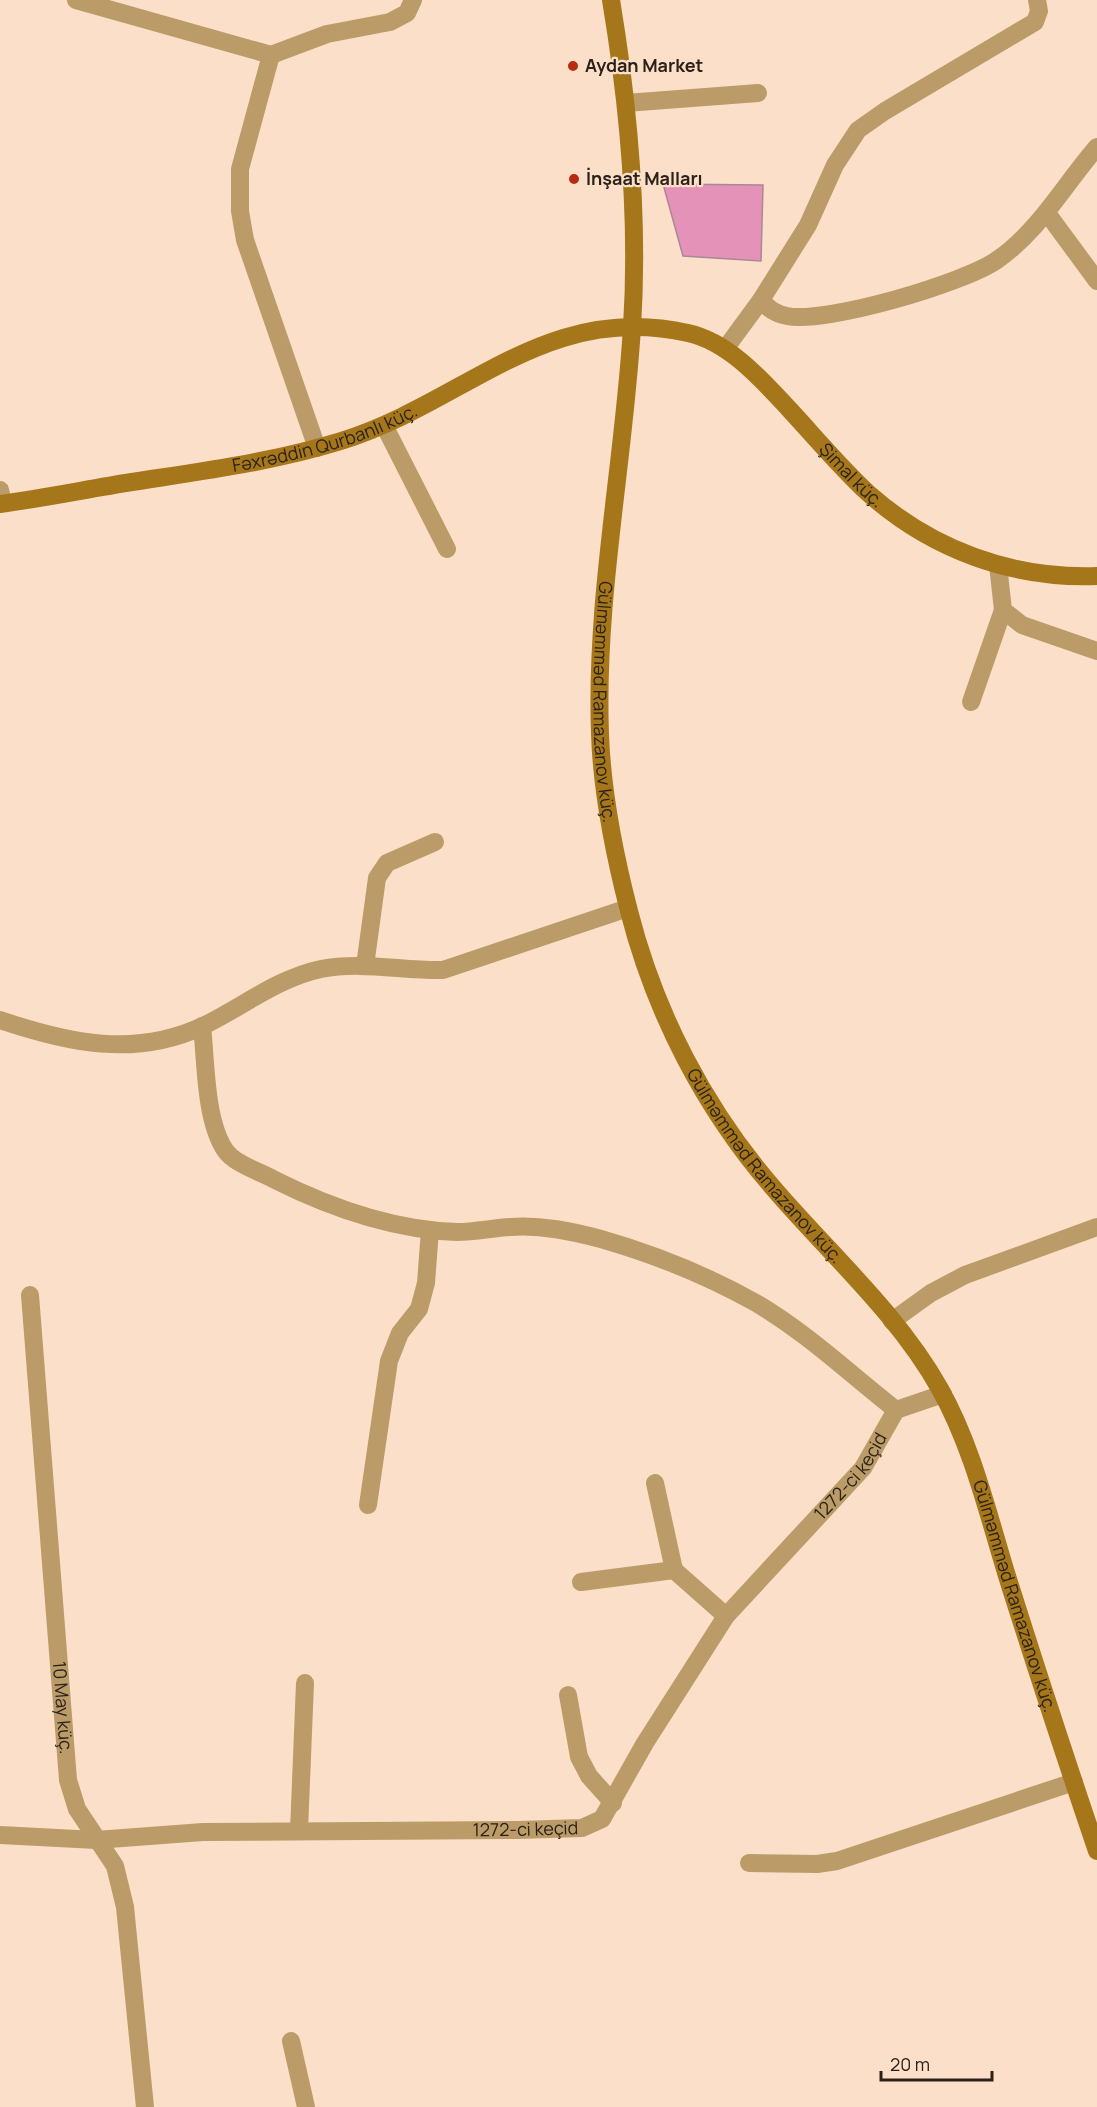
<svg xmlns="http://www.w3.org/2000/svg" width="1097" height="2107" font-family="Manrope,sans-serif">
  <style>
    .building { fill: #e592b9; stroke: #a88896; stroke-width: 1.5 }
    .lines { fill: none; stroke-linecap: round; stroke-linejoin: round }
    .street { stroke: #bb9c69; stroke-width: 18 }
    .secondary { stroke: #a5771a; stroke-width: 18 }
    .poi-dot { fill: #b72b10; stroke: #fcdfc9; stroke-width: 2 }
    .labels { text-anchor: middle; stroke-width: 4.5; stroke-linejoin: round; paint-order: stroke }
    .poi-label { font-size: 18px; font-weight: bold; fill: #2b2119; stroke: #fcdfc9; text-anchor: start }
    .street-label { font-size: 18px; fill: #2b2119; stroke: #fcdfc9 }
  </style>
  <rect width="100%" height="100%" fill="#fcdfc9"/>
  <path class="building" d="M663,184L763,185L761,261L683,256Z"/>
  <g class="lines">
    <g class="street">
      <path d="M76,0L271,55L240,169V211L245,240L317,448"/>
      <path d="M271,55L327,34L390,22L407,13L413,0"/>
      <path d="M626,103L758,93"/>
      <path d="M1047,213L1097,281"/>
      <path d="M761,300C768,309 776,314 787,316C826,324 964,283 997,260C1039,231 1064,185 1097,147"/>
      <path d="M725,349L761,300L808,225L835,165L858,130L885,111L1035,22L1039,11L1037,0"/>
      <path d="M385,427L447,549"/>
      <path d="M0,490L3,503"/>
      <path d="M998,565L1003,610L1022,625L1097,651"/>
      <path d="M971,702L1003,610"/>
      <path d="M365,966L377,878L387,863L435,842"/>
      <path d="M0,1020C68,1043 135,1058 203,1026C242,1007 278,978 321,969C362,961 403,971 443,970L628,908"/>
      <path d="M202,1026C206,1062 205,1120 225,1150C234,1164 261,1172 275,1180C331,1208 394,1230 457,1232C475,1232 493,1228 511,1227C542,1225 571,1231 601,1239C653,1254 708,1276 756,1303C807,1333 850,1374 896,1410"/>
      <path id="s1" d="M30,1295L68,1780L77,1809L115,1866L125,1907L145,2107"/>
      <path d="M892,1321L931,1293L965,1275L1097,1227"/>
      <path d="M655,1483L674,1570L726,1616"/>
      <path d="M368,1505L389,1361L400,1333L419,1309L426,1283L430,1230"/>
      <path d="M581,1582L674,1570"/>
      <path d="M568,1695L579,1757L589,1776L613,1803"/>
      <path d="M299,1831L305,1683"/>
      <path id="s2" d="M0,1835L96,1840L203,1832L518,1830L582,1828L602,1819L645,1743L726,1616L863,1468L896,1410L943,1394"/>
      <path d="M749,1863L817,1864L837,1861L1074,1782"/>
      <path d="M291,2041L306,2107"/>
    </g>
    <g class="secondary">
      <path id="s3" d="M611,0C629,108 639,218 632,327C624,463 595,598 600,734C602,794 614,853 629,911C655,1013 705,1110 775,1190C831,1255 898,1314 940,1389C972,1446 988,1514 1007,1576C1036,1668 1066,1760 1097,1851"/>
      <path id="s4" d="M0,504C44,498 88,489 132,482C203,471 273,462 341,441C465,403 545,301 688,333C729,342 762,380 789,409C815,437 840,467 868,493C932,550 1012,579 1097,576"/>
    </g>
  </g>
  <g class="poi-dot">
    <circle cx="573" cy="66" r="6"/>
    <circle cx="574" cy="179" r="6"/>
  </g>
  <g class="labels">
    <g class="poi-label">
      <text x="585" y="72">Aydan Market</text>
      <text x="586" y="185">İnşaat Malları</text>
    </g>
    <g class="street-label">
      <text dy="6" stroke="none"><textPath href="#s4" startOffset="332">Fəxrəddin Qurbanlı küç.</textPath></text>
      <text dy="6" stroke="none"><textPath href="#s4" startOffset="938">Şimal küç.</textPath></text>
      <text dy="6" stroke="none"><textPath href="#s3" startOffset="705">Gülməmməd Ramazanov küç.</textPath></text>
      <text dy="6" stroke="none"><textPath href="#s3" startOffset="1209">Gülməmməd Ramazanov küç.</textPath></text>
      <text dy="6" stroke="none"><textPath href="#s2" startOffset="1030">1272-ci keçid</textPath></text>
      <text dy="6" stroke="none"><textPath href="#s3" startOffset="1714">Gülməmməd Ramazanov küç.</textPath></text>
      <text dy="6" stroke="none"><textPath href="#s1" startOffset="414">10 May küç.</textPath></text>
      <text dy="6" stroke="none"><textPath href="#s2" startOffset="526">1272-ci keçid</textPath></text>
    </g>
  </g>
  <path d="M881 2071v9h111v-9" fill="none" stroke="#2b2119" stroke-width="3"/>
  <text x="890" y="2071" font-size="18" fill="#2b2119" stroke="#fcdfc9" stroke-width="4.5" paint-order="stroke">20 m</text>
</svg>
